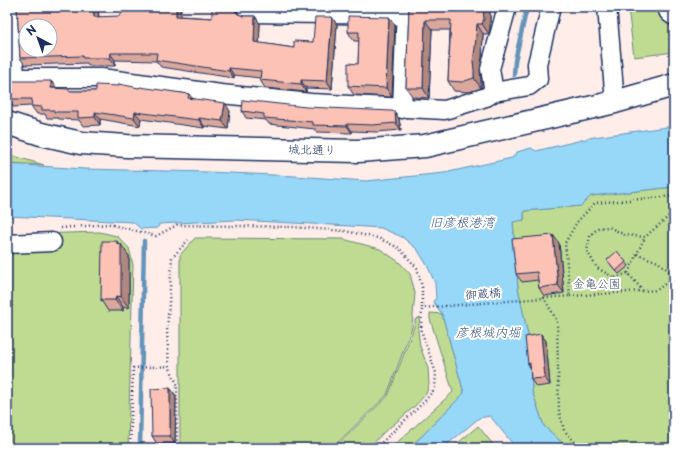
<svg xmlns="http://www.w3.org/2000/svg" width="681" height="455" font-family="'Playpen Sans','Klee One',sans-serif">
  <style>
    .green { fill: #bfdb92; stroke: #6d8578 }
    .water { fill: #97d7f8; stroke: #6594ba }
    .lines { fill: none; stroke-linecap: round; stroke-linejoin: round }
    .stream { stroke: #6594ba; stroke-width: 4.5 }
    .minor-casing { stroke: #1b2f5e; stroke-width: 21 }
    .major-casing { stroke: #1b2f5e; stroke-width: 25 }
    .path { stroke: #1b2f5e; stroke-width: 2.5; stroke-dasharray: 1 3; stroke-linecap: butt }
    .minor { stroke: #fff; stroke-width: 18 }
    .major { stroke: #fff; stroke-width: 22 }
    .wall { fill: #d9a79c; stroke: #1b2f5e }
    .shaded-wall { fill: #b0887f; stroke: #1b2f5e }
    .building { fill: #fcc2b5; stroke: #1b2f5e; fill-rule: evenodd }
    .labels { text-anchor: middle; stroke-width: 4; stroke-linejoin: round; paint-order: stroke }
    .street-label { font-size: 12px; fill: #1b2f5e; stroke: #fff }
    .park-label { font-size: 12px; fill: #445a6b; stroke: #fff }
    .water-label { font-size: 13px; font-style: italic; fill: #3a5984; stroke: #fff }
  </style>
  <rect width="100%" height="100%" fill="#feede9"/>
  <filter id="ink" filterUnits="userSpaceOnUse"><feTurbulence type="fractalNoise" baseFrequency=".025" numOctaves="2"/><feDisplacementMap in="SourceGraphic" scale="8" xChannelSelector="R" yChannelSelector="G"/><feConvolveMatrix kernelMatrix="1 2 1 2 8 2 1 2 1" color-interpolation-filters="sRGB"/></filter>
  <g filter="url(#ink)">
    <g class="green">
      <path d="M628,7H674V52L634,57Z"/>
      <path d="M7,154L44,165L7,163Z"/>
      <path d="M674,187V448H568L544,426L532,391L529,340L518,288L513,221L524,220V211L580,206L591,196Z"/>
      <path d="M99,232L117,236L129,248L133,265L128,448H7V235Z"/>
      <path d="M195,238L343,239L380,249L399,262L410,274L415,293L412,327L387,395L335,445L325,448H180V255Z"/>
      <path d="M430,313L442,314L464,393L423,435L409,448H391L453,392L430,319Z"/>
      <path d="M420,317L418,331L420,346L428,368L429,385L426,394L415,406L399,420L384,432L369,448H334L388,396L407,346L415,324V320Z"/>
      <path d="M478,426L496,448H452Z"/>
    </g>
    <path class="water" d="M674,126V187L591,196L581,206L524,211V220L513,222L518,288L529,340L532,391L544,426L568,448H516L490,416L479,418L443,448H409L423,435L464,393L442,314L433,301L436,299L435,283L427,265L417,249L402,237L381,228L350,226L235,220L159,224L158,228L141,229L133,222L7,216V164L85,169L208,172L295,176L366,181L444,173L512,158L517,152L531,148L536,151L594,137Z"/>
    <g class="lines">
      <g class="stream">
        <path d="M514,75L515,61L527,7"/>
        <path d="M140,448L144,241"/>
      </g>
      <defs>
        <g id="minor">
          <path d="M11,7L15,78"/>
          <path d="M246,7L249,13L406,15"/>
          <path d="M607,7L615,102"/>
          <path d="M667,7C667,11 670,14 674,16"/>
          <path d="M7,78H101L221,94L311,103L445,110L486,97L494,92L529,86L538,79L537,64L551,7"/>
          <path d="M494,92L490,69L507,7"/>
          <path d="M402,109L406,7"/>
          <path d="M7,244L52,242"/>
        </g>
        <path id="major" d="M7,123L41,134L81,143L127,146L358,151L425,146L615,102L674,85"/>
      </defs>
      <use href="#minor" class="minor-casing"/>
      <use href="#major" class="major-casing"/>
      <g class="path">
        <path d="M61,228L109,224L156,236L177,225L292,227L345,231L378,238L399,248L417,268L422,287V308L544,298"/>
        <path d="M637,254L658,262L674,275"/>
        <path d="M628,273L645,237"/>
        <path d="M643,291L628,273L615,278L597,268L587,251L590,236L598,228L609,227L625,235L645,237L668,217L674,207"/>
        <path d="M570,296L657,290L674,277"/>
        <path d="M130,448L133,368L169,366"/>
        <path d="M176,448L177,447V384L169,366L167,332L172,258L188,240"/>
        <path d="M376,448L425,401L435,388L436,373L421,330L422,308"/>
        <path d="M580,448L564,430L559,412L557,321L544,298L570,296L565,243L577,222L595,203L674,196"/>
      </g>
      <use href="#minor" class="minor"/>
      <use href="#major" class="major"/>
    </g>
    <g class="wall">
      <path d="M17,7H98L99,17L181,16L212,18L237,12L238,14L244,16H255L260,24L259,43L294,48L313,42L332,17L337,25L332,89L306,88V92L265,88L260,80V78L234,75V78L161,67L156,61L115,60V66H89L87,63L25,65L20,58Z"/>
      <path d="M409,7H488L490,9V28L489,34H483L482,58L480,70L481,80V88L469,92L454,91L448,81L450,30H432L429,98L413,97L406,88Z"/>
      <path d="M389,17L395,25L392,97L354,95L348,86L358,64L359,41H354L348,32Z"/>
      <path d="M51,81L56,88L71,91H96L139,88L189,94L192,98L230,111L228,129L204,126V128L141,119L140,126L100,119V125L83,126L79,120L59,119L58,118H47L45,114H37L31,106L13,107L8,99Z"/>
      <path d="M242,111L399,119L401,130L377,132L352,131V133L317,132L315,129L269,124L266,120L246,118Z"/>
      <path d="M559,243L564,293L544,296L539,288L538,280L522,282L516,274Z"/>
      <path d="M119,244L129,256V308L123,307V311H108L101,300Z"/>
      <path d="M626,262L629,266L619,274L610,264Z"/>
      <path d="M541,334L546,341L550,385L536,387L531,379L530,367L528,364Z"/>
      <path d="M170,388L176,396L175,444H157L152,436Z"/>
    </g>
    <g class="shaded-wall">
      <path d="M93,7H98L99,24L94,17Z"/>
      <path d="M176,7H181V23L176,16Z"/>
      <path d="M233,7H236L237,12L240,18Z"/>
      <path d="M483,7H488L490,9V28L489,34L482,24Z"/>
      <path d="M255,16L260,24L259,49L254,42Z"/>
      <path d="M332,17L337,25L332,89L327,81Z"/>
      <path d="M389,17L395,25L392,97L386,88Z"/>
      <path d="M425,20L432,30L429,98L423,88Z"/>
      <path d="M477,24L483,34L482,58L480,70L481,80V88L474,78L473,61Z"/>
      <path d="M110,53L115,60V66L110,58Z"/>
      <path d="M229,68L234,75V78L229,71Z"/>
      <path d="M301,80L306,88V92L301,84Z"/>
      <path d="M51,81L57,88H51Z"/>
      <path d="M225,103L230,111L228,129L222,121Z"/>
      <path d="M95,112L100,119V125L95,117Z"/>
      <path d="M135,112L141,119L140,126L134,118Z"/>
      <path d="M395,112L399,119L401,130L396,123Z"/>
      <path d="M199,118L204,126V128L199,120Z"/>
      <path d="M347,124L352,131V133L347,126Z"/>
      <path d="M553,235L559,243L564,293L558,285Z"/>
      <path d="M117,241L121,247V244L129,256V308L121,297Z"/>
      <path d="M116,296L123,307V311L115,300Z"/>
      <path d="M541,334L546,341L550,385L545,378Z"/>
      <path d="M170,388L176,396L175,444L170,436Z"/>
    </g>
    <g class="building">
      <path d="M17,7H93L94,17L120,16V14H122V7H176V16L212,18V7H233L234,10L238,14L244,16H255L254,42L294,48V41L313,42L315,17H332L327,81L301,80V84L260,80L261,71L229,68V71L156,60L157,53H110V58H83V56L20,58ZM26,26H50V50H26Z"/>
      <path d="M409,7H483L484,19L482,24H477L475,48L473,61L474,70V78L462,82L448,81L451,20H425L423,88H406Z"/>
      <path d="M348,16L389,17L386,88L348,86V63L358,64L359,32H348Z"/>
      <path d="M8,81H51V88L69,89V91H96V85L119,86V84L139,88L140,87L189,94L188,98L225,103L222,121L199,118V120L135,112L134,118L95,112V117L78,118V112H54V110H42V107L31,106L32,99H8Z"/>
      <path d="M243,100L306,107L392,111L395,112L396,123L372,125L347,124V126L313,125V122L264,118V114L242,111Z"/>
      <path d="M553,235L558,285L539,288L537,272L516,274L512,239Z"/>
      <path d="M102,241H117V244H121V297L116,296L115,300H101Z"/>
      <path d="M617,251L626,262L616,271L607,260Z"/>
      <path d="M541,334L545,378L531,379L530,363L528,364L525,337Z"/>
      <path d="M170,388V436H152L151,389Z"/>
    </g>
  </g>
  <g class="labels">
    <g class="street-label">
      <text transform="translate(312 150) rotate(1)" y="4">城北通り</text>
      <text transform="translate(483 294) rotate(-5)" y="4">御蔵橋</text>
    </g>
    <g class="park-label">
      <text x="597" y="288">金亀公園</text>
    </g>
    <g class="water-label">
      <text x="462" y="227">旧彦根港湾</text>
      <text x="488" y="337">彦根城内堀</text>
    </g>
  </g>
  <rect width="681" height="455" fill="none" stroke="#fff" stroke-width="24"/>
  <rect x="12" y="12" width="657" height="431" fill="none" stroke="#1b2f5e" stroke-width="1.5" filter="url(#ink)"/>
  <g transform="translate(38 38) rotate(319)"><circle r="19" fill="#ffffff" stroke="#a4acbf"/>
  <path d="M0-3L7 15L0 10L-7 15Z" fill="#1b2f5e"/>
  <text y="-6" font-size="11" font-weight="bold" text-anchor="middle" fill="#1b2f5e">N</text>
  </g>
</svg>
